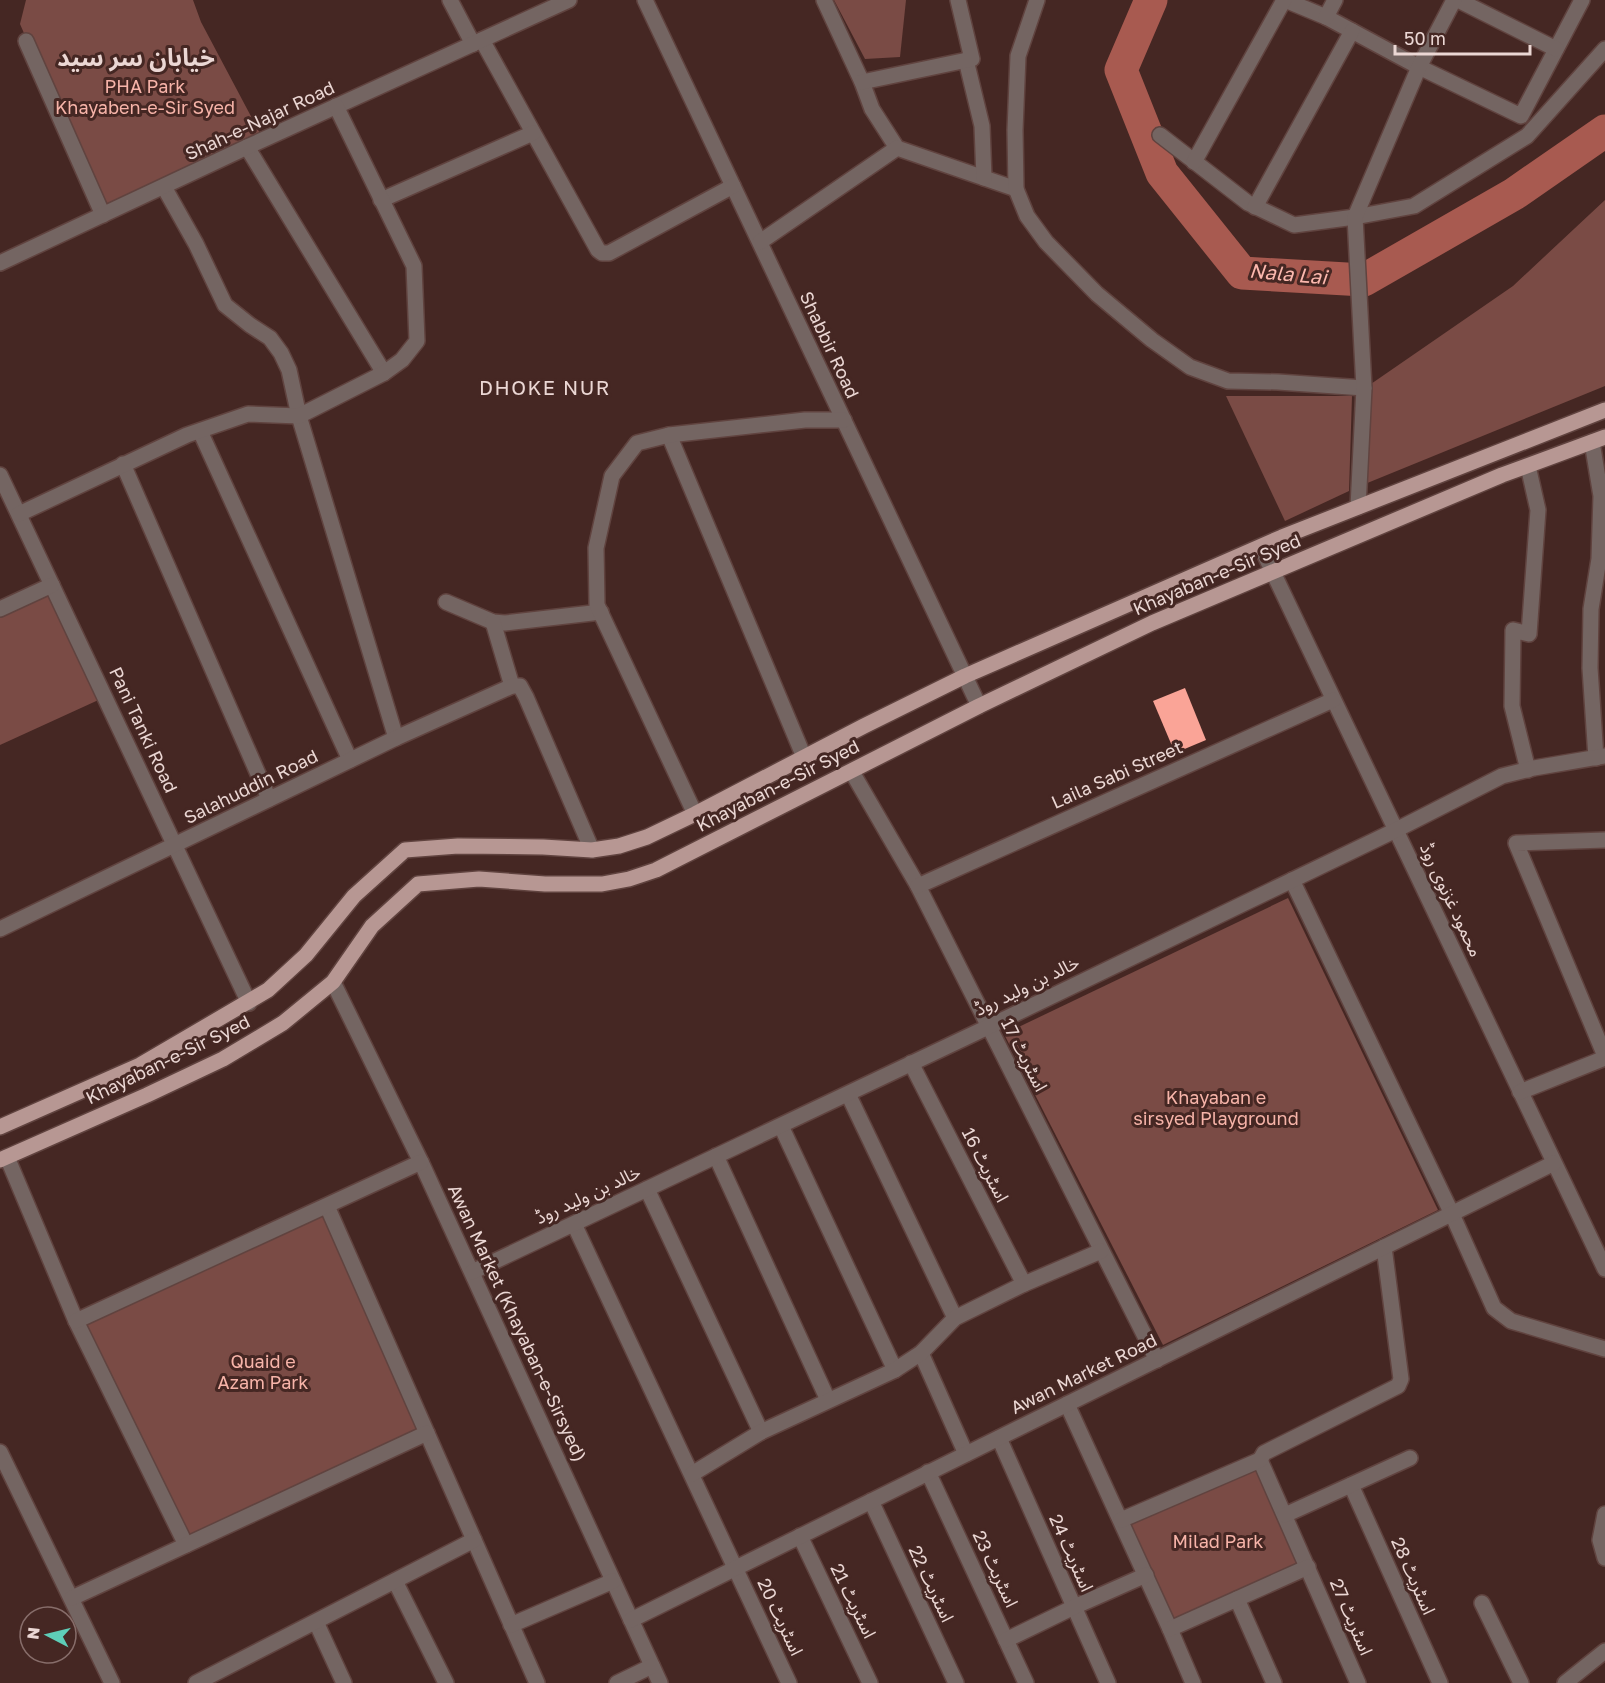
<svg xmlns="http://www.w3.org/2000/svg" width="1605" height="1683" font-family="'Golos Text','Noto Sans Arabic',sans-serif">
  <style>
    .green { fill: #7a4b45 }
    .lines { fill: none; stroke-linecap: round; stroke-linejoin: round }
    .river { stroke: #a85a50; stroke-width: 33 }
    .building { fill: #faa497 }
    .minor-casing { stroke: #60433f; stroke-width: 18 }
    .major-casing { stroke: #60433f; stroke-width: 18 }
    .minor { stroke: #746562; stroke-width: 15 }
    .major { stroke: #b79793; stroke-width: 15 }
    .labels { text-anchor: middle; stroke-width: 6; stroke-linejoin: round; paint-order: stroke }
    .park-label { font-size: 18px; fill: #f7b4a9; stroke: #452723 }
    .street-label { font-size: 18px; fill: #ebd7d4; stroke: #452723 }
    .water-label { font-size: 20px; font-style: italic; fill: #fcb8ae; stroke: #452723 }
    .neighbourhood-label { font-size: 20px; letter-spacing: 1.5px; fill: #ebd7d4; stroke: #452723 }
    .district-label { font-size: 24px; font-weight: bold; fill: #ebd7d4; stroke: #452723 }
  </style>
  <rect width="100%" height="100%" fill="#452723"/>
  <g class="green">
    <path d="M26,0H193L201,22L263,139L103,215L20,24Z"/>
    <path d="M834,0H906L900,57L865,59Z"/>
    <path d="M1605,200V386L1360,486L1368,386L1513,286Z"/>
    <path d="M1226,396H1352L1349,491L1285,521Z"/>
    <path d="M52,585L105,697L0,745V609Z"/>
    <path d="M1288,898L1438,1210L1163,1345L1004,1034Z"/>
    <path d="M327,1206L427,1433L186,1545L76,1321Z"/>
    <path d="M1257,1464L1300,1563L1175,1621L1130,1525Z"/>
  </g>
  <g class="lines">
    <path class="river" d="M1151,0L1121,70L1162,173L1242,273L1364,280L1514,194L1605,131"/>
  </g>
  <path class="building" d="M1185,688L1206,740L1175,753L1153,701Z"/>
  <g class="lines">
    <defs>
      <g id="minor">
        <path d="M450,0L473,44"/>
        <path d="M645,0L979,706"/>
        <path d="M824,0L862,82L872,109L897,148L1016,189"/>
        <path d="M1037,0L1018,56L1015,130L1016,189L1027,216L1046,242L1097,294L1152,340L1190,367L1228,381L1278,382L1364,388"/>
        <path d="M1285,0L1326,17L1419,67L1521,116L1582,0"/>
        <path d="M1458,0L1556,49"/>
        <path d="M1326,17L1335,0"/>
        <path d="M482,40L598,250L602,253H609L733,186"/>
        <path d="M26,41L103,215"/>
        <path d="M966,60L982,126L984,178"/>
        <path d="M862,82L972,59L958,0"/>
        <path d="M1160,135L1248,203L1294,225L1355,217L1414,206L1527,136L1605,49"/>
        <path d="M247,147L384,373"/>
        <path d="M1194,162L1284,0"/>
        <path d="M164,187L196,244L225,305L250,325L270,338L281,353L289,370L299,416L396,738"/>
        <path d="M381,200L533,133"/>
        <path d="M1255,207L1352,31"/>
        <path d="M760,242L897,148"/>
        <path d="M0,263L247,147L569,0"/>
        <path d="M200,431L350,760"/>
        <path d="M669,435L804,757"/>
        <path d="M1592,442L1601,496L1599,559L1591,609L1590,668L1596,758"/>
        <path d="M123,464L269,799"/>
        <path d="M0,475L249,1003"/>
        <path d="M1358,507L1364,388L1355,217L1419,67L1454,0"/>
        <path d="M19,514L187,435L248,414L299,416L384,373L402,360L417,341L414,266L336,106"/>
        <path d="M1261,547L1605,1269"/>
        <path d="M446,602L493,622L505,623L601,612"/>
        <path d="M0,609L52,585"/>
        <path d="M493,622L512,686"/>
        <path d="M1528,770L1512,706L1513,630L1529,634L1538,510L1528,466"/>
        <path d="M852,772L918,886L1157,1360"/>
        <path d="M695,814L597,605L596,548L612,476L637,443L669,435L805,420H844"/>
        <path d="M1605,840L1516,843L1605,1056"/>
        <path d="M1292,880L1452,1214L1494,1308L1511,1321L1605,1349"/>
        <path d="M918,886L1333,700"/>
        <path d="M0,929L396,738L512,686H520L526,697L592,850"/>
        <path d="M333,982L421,1162L660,1683"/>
        <path d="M911,1063L1024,1284"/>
        <path d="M1520,1092L1605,1058"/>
        <path d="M848,1094L955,1318"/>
        <path d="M781,1126L895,1370"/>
        <path d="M716,1156L828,1400"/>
        <path d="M7,1157L76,1321L186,1545"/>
        <path d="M647,1189L761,1432"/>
        <path d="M327,1206L537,1683"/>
        <path d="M574,1224L789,1683"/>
        <path d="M472,1272L988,1027L1396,830L1502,776L1534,768L1605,756"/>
        <path d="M76,1321L421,1162"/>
        <path d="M921,1353L966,1454"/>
        <path d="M1067,1404L1170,1629L1193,1683"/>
        <path d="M999,1438L1108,1683"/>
        <path d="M0,1452L112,1683"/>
        <path d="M1260,1460L1358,1683"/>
        <path d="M928,1472L1026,1683"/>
        <path d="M692,1474L761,1432L895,1370L921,1353L955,1318L1024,1284L1101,1251"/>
        <path d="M1351,1485L1440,1683"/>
        <path d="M871,1501L956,1683"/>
        <path d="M1605,1514L1600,1540L1605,1558"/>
        <path d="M1285,1515L1410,1458"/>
        <path d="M1121,1520L1260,1460L1264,1453L1398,1386L1401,1379L1384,1247"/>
        <path d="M800,1536L870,1683"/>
        <path d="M395,1581L446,1683"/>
        <path d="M72,1598L427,1433"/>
        <path d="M1237,1599L1274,1683"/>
        <path d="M1482,1603L1521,1683"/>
        <path d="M631,1620L1554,1163"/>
        <path d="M316,1622L344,1683"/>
        <path d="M511,1625L613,1581"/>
        <path d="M1170,1629L1308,1567"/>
        <path d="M1006,1640L1074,1607L1146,1575"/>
        <path d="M196,1683L474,1540"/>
        <path d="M617,1683L652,1666"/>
        <path d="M1565,1683L1605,1651"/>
      </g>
      <g id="major">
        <path d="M0,1127L140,1065L268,990L306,955L354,896L405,850L458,846L543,847L592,850L619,846L647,837L695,814L864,726L965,676L1282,537L1605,410"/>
        <path d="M0,1160L147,1095L223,1059L283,1023L333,982L372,926L418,884L479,879L545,884H602L629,879L656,870L979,706L1152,623L1502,475L1605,437"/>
      </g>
    </defs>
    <use href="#minor" class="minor-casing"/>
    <use href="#major" class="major-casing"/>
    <use href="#minor" class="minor"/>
    <use href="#major" class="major"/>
  </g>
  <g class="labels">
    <g class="park-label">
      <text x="145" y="93">PHA Park<tspan x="145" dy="21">Khayaben-e-Sir Syed</tspan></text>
      <text x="1216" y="1104">Khayaban e<tspan x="1216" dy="21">sirsyed Playground</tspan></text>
      <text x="263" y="1368">Quaid e<tspan x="263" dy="21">Azam Park</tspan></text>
      <text x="1218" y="1548">Milad Park</text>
    </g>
    <g class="street-label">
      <text transform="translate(260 121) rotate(-25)" y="6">Shah-e-Najar Road</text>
      <text transform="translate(829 345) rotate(65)" y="6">Shabbir Road</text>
      <text transform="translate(1217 575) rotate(-23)" y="6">Khayaban-e-Sir Syed</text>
      <text transform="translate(143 730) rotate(65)" y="6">Pani Tanki Road</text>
      <text transform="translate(1117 775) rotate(-24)" y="6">Laila Sabi Street</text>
      <text transform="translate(778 786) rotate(-27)" y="6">Khayaban-e-Sir Syed</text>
      <text transform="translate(251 787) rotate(-26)" y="6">Salahuddin Road</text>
      <text transform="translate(1451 900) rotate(65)" y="6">محمود غزنوی روڈ</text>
      <text transform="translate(1027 986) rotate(-26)" y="6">خالد بن ولید روڈ</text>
      <text transform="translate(1024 1055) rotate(63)" y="6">اسٹریٹ 17</text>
      <text transform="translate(168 1060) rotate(-26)" y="6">Khayaban-e-Sir Syed</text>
      <text transform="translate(985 1165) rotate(63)" y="6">اسٹریٹ 16</text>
      <text transform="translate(588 1195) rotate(-25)" y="6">خالد بن ولید روڈ</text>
      <text transform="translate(517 1323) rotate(65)" y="6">Awan Market (Khayaban-e-Sirsyed)</text>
      <text transform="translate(1084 1374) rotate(-26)" y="6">Awan Market Road</text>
      <text transform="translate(1071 1553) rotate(66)" y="6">اسٹریٹ 24</text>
      <text transform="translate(995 1569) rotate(65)" y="6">اسٹریٹ 23</text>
      <text transform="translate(1413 1576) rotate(66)" y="6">اسٹریٹ 28</text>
      <text transform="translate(931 1584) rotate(65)" y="6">اسٹریٹ 22</text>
      <text transform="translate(853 1601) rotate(64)" y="6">اسٹریٹ 21</text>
      <text transform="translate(780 1617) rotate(65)" y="6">اسٹریٹ 20</text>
      <text transform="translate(1351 1617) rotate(67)" y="6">اسٹریٹ 27</text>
    </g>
    <g class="water-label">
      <text transform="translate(1288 274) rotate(5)" y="7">Nala Lai</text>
    </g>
    <g class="neighbourhood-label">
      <text x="545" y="395">DHOKE NUR</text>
    </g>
    <g class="district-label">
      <text x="136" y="66">خیابان سر سید</text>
    </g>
  </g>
  <g transform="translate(48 1635) rotate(277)"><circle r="28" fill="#452723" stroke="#876d6a" stroke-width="1.5"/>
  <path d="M0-4.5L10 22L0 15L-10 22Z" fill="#5eceb8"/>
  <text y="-9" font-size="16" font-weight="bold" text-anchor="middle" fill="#ebd7d4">N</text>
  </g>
  <path d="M1395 45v9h135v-9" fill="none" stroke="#ebd7d4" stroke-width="3"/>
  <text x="1404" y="45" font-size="18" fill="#ebd7d4" stroke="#452723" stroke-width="4.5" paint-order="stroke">50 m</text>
</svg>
